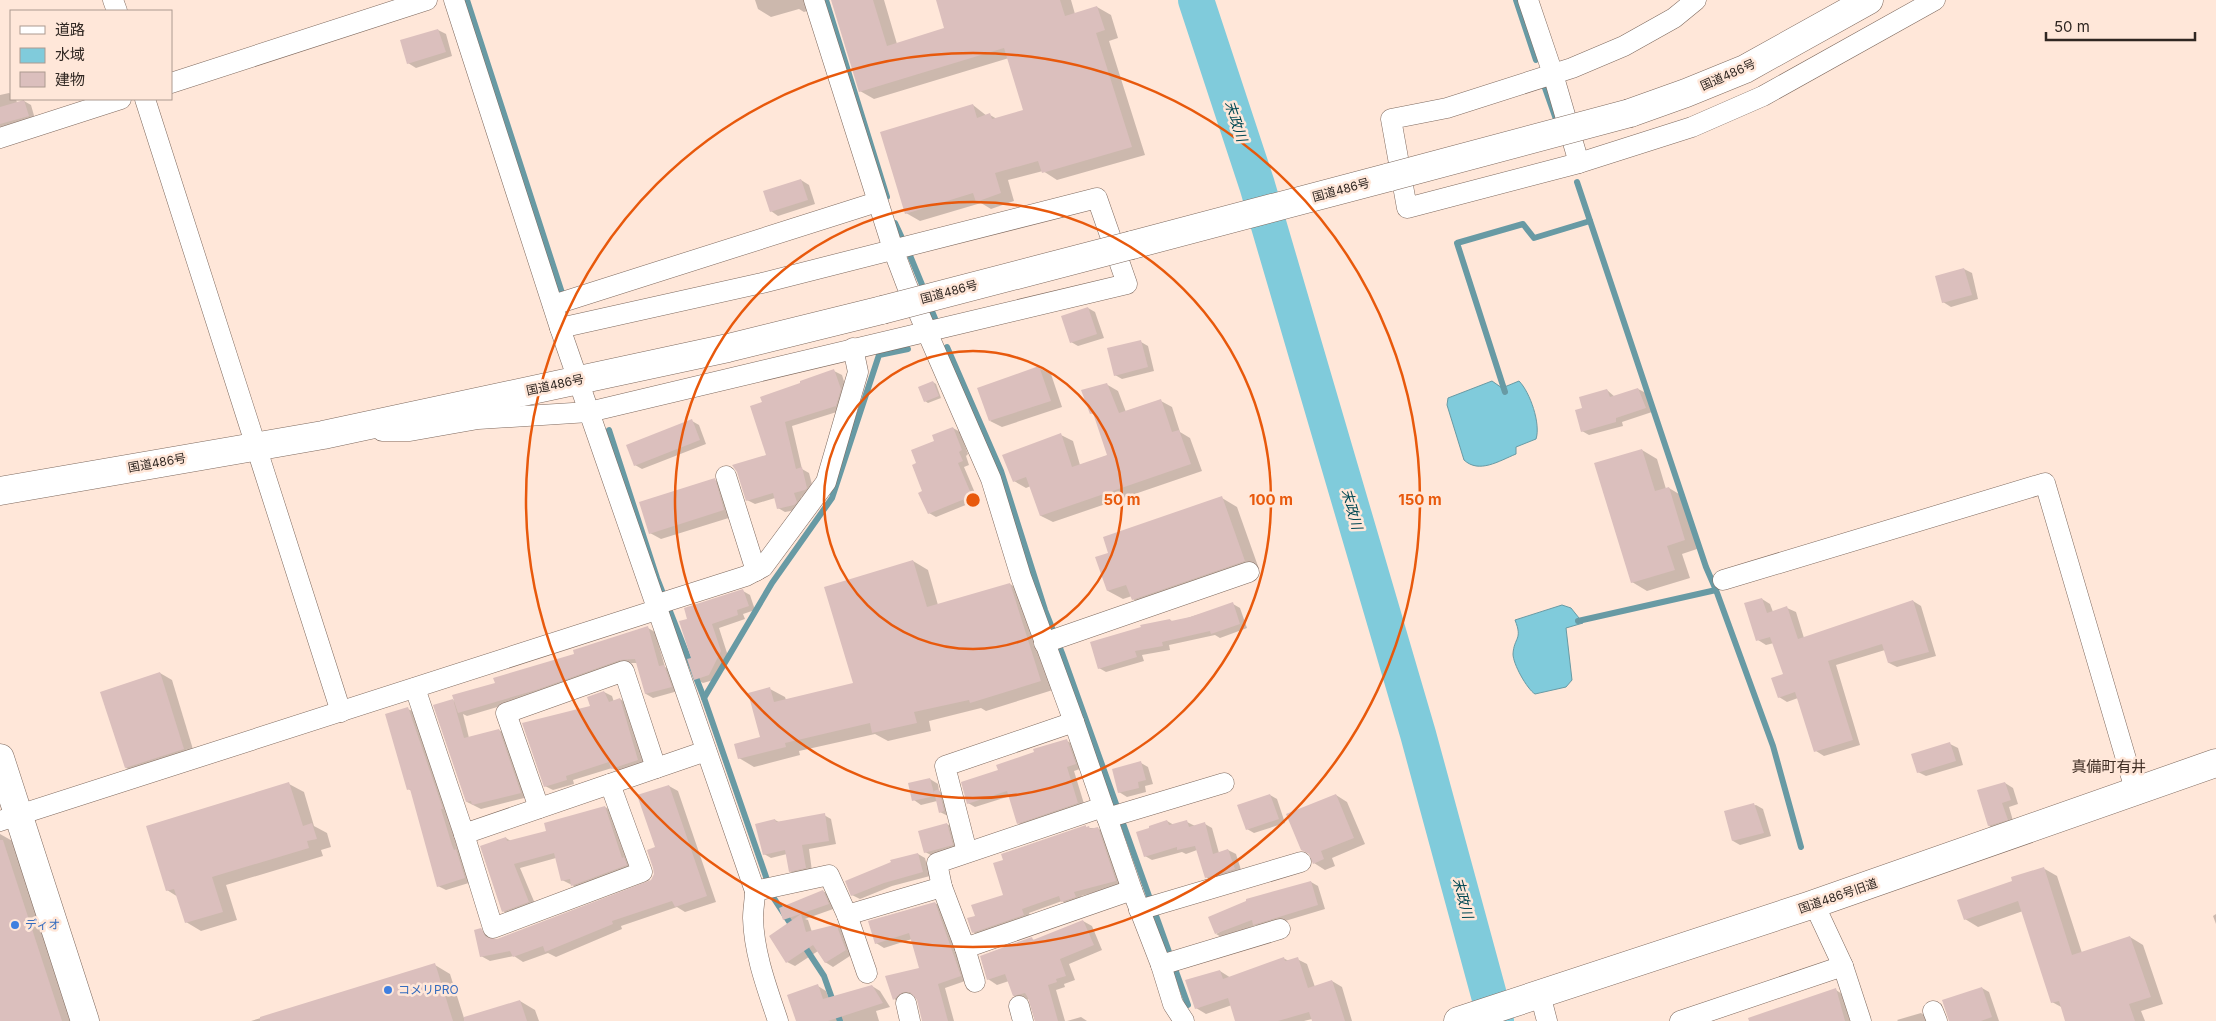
<svg xmlns="http://www.w3.org/2000/svg" width="2216" height="1021" font-family="Inter,'Noto Sans JP',sans-serif">
  <style>
    .water { fill: #80cbdb; stroke: #689aa4 }
    .shadow { fill: #0003 }
    .lines { fill: none; stroke-linecap: round; stroke-linejoin: round }
    .stream { stroke: #689aa4; stroke-width: 6 }
    .river { stroke: #80cbdb; stroke-width: 36 }
    .building { fill: #dbbfbd }
    .street-casing { stroke: #7e695e; stroke-width: 21 }
    .secondary-casing { stroke: #7e695e; stroke-width: 29 }
    .highway-casing { stroke: #7e695e; stroke-width: 29 }
    .street { stroke: #fff; stroke-width: 20 }
    .secondary { stroke: #fff; stroke-width: 28 }
    .highway { stroke: #fff; stroke-width: 28 }
    .highway-bridge-casing { stroke: #7e695e; stroke-width: 29; stroke-linecap: butt }
    .highway-bridge { stroke: #fff; stroke-width: 28 }
    .ring { fill: none; stroke: #e8590c; stroke-width: 2.5 }
    .shop-dot { fill: #3f7fe0; stroke: #ffe7d9; stroke-width: 2 }
    .labels { text-anchor: middle; stroke-width: 5; stroke-linejoin: round; paint-order: stroke }
    .street-label { font-size: 12px; fill: #302722; stroke: #ffe7d9 }
    .shop-label { font-size: 12px; fill: #366cbe; stroke: #ffe7d9; text-anchor: start }
    .water-label { font-size: 14px; font-style: italic; fill: #004853; stroke: #ffe7d9 }
    .quarter-label { font-size: 15px; fill: #3f2d23; stroke: #ffe7d9 }
    .centre { fill: #e8590c; stroke: #ffe7d9; stroke-width: 2.5 }
    .ring-label { font-size: 15px; text-anchor: middle; font-weight: bold; fill: #e8590c; stroke: #ffe7d9; stroke-width: 5; stroke-linejoin: round; paint-order: stroke }
  </style>
  <rect width="100%" height="100%" fill="#ffe7d9"/>
  <g class="water">
    <path d="M1492,381L1502,388L1519,381C1530,392 1541,424 1536,439L1516,447V454C1499,461 1479,474 1464,460L1447,405L1448,398Z"/>
    <path d="M1562,605L1571,608L1583,623L1566,628L1572,680L1566,687L1535,694C1527,689 1513,664 1513,654C1514,637 1523,640 1515,620Z"/>
  </g>
  <g class="shadow">
    <path d="M755,0H819L816,8L804,12L799,9L771,17L758,9Z"/>
    <path d="M832,0H884L897,44L946,29V0H1071L1075,14L1097,7L1111,15L1118,38L1109,41L1145,155L1057,180L1043,171L1008,180L1014,201L991,209L981,203L920,221L906,213L973,105L987,116L990,115L997,119L1024,111L1009,58L874,99L860,91Z"/>
    <path d="M438,30L446,34L452,56L416,68L408,63Z"/>
    <path d="M9,93L11,94V99H16L17,103L24,101L31,105L35,119L0,129V95Z"/>
    <path d="M801,180L809,185L815,204L778,216L771,211Z"/>
    <path d="M1964,269L1972,273L1978,299L1951,307L1943,302Z"/>
    <path d="M1088,308L1095,312L1104,338L1078,346L1071,342Z"/>
    <path d="M1141,342L1148,346L1154,371L1122,379L1115,375Z"/>
    <path d="M1039,368L1051,374L1062,407L1002,427L990,421Z"/>
    <path d="M834,371L842,375L848,394L843,410L792,426L802,469L809,473L814,492L801,497L804,506L802,509L785,512L778,508L775,498L755,504L747,500L768,456L752,407Z"/>
    <path d="M933,382L936,384L941,398L928,403L925,401Z"/>
    <path d="M1106,384L1118,391L1126,412L1161,401L1172,407L1180,432L1190,438L1202,471L1053,522L1041,516L1031,486L1026,488L1014,481L1061,435L1073,441L1080,465L1109,455L1095,415L1091,413Z"/>
    <path d="M1638,389L1646,393L1652,412L1622,422L1623,426L1589,435L1582,431L1584,408L1607,390L1615,397Z"/>
    <path d="M692,421L699,425L706,444L642,469L635,465Z"/>
    <path d="M953,428L960,432L968,454L966,456L969,465L964,467L978,500L936,517L929,513L924,491L936,442Z"/>
    <path d="M1642,450L1657,459L1666,489L1669,488L1684,497L1700,548L1682,554L1690,578L1647,591L1632,582Z"/>
    <path d="M714,480L726,486L735,516L661,539L650,533Z"/>
    <path d="M1222,498L1237,507L1259,569L1148,608L1133,599L1132,596L1123,599L1108,591L1110,554Z"/>
    <path d="M913,561L928,570L938,605L1010,584L1025,593L1056,689L986,711L981,708L929,721L931,731L888,741L875,734L799,751L800,755L754,767L739,758L761,738L770,689L785,697L786,700L855,684Z"/>
    <path d="M743,591L750,595L755,610L743,614L745,619L719,628L728,656L717,679L703,683L695,679L689,619Z"/>
    <path d="M1762,599L1770,604L1773,612L1787,608L1796,612L1804,638L1913,601L1921,606L1936,656L1897,667L1889,663L1885,650L1836,665L1860,745L1824,756L1816,751L1798,698L1787,702L1779,697L1784,675L1774,643L1766,645L1758,640Z"/>
    <path d="M1233,604L1240,608L1247,628L1220,638L1215,635L1169,645L1170,650L1142,655L1144,661L1106,672L1099,668L1170,620L1174,622Z"/>
    <path d="M648,628L655,632L665,667L672,671L678,691L653,698L646,694L637,663H628L544,693L467,716L463,714L469,738L499,730L506,735L528,797L481,809L467,802L453,700L456,702L496,684Z"/>
    <path d="M160,673L172,680L195,756L137,774L126,768Z"/>
    <path d="M604,692L612,696L614,702L620,699L628,704L645,764L619,772L612,768L573,780L574,784L553,790L545,786L592,707Z"/>
    <path d="M408,709L416,713L472,882L446,890L438,886L412,791L408,789Z"/>
    <path d="M1067,741L1075,745L1083,768L1074,771L1085,807L1025,827L1018,823L1010,796L975,807L968,803L999,770Z"/>
    <path d="M1950,744L1958,748L1963,765L1926,776L1918,772Z"/>
    <path d="M1141,763L1148,767L1153,784L1145,786L1146,792L1127,797L1119,792Z"/>
    <path d="M930,779L938,784L939,791L946,795L948,816L940,812L937,801L921,805L914,800Z"/>
    <path d="M2005,783L2013,788L2018,804L2009,807L2014,824L1996,830L1989,826Z"/>
    <path d="M289,784L304,792L314,826L327,833L331,847L321,850L323,856L226,885L237,920L201,931L186,922L178,897L167,890Z"/>
    <path d="M669,786L678,791L716,902L685,912L677,907L621,926L622,929L556,957L548,953L523,962L514,956L490,961L481,956L480,930L490,935L492,940H497L652,881L655,875L656,848Z"/>
    <path d="M1270,795L1277,799L1285,823L1254,833L1247,829Z"/>
    <path d="M1336,795L1347,802L1365,844L1332,858L1335,866L1325,870L1314,863Z"/>
    <path d="M1756,805L1763,809L1771,836L1740,845L1733,841L1725,812Z"/>
    <path d="M605,807L612,811L634,869L580,889L562,880L556,858L520,868L536,906L510,915L503,911L506,838L511,841L547,832Z"/>
    <path d="M824,815L831,819L836,844L809,849L812,871L797,875L790,871L787,854L771,858L764,854L775,820L779,822Z"/>
    <path d="M1167,821L1174,825L1187,822L1195,826L1205,824L1212,828L1219,853L1228,850L1236,854L1242,873L1214,882L1206,877L1197,850L1186,854L1182,852L1152,860L1145,856Z"/>
    <path d="M947,824L955,829L960,849L933,856L925,852Z"/>
    <path d="M1088,828H1097L1105,832L1123,885L1081,896L1083,901L1069,906L1062,901L1029,913L1031,919L980,936L973,932L976,917Z"/>
    <path d="M0,834L16,843L74,1021H0Z"/>
    <path d="M918,854L925,858L930,876L892,886L860,899L852,895Z"/>
    <path d="M2043,868L2057,876L2082,953L2130,937L2143,945L2163,1004L2141,1011L2145,1021H2067L2063,1008L2052,1002L2023,911L1978,927L1965,919L2013,881Z"/>
    <path d="M1311,882L1318,886L1325,909L1262,928L1256,925L1223,938L1216,934Z"/>
    <path d="M823,891L830,896L836,908L805,919L808,920L812,932L837,926L845,930L853,954L833,967L825,962L818,951L795,966L787,962L791,923L784,919Z"/>
    <path d="M935,903L942,907L968,980L945,988L954,1021H923L916,995H912L901,1003L894,999L921,969L912,939L884,948L876,943Z"/>
    <path d="M2216,914V924L2213,916Z"/>
    <path d="M1083,921L1092,926L1102,950L1069,964L1075,980L1064,984L1065,987L1056,990L1065,1021H1035L1029,999L1023,1001L1014,996L1009,981L997,985L988,979L1032,939L1036,941Z"/>
    <path d="M1283,958L1289,961L1297,959L1307,964L1315,987L1332,981L1342,987L1352,1021H1313L1312,1019L1304,1021H1236L1232,1005L1206,1014L1196,1008L1220,971L1231,978Z"/>
    <path d="M435,965L450,974L464,1018L520,1001L535,1010L539,1021H251Z"/>
    <path d="M818,986L826,991L829,999L872,986L880,991L890,1007L876,1011L879,1021H798Z"/>
    <path d="M1982,988L1989,992L1999,1021H1959Z"/>
    <path d="M1836,990L1842,994L1850,1021H1772Z"/>
    <path d="M1921,1013L1932,1021H1898L1897,1020Z"/>
    <path d="M1081,1017L1087,1021H1067Z"/>
  </g>
  <g class="lines">
    <g class="stream">
      <path d="M467,0L562,293"/>
      <path d="M826,0L887,197"/>
      <path d="M1516,0L1536,60"/>
      <path d="M1545,88L1557,122"/>
      <path d="M1577,182L1706,567L1716,590L1773,746L1801,847"/>
      <path d="M895,223L909,253L925,292"/>
      <path d="M929,304L936,321"/>
      <path d="M947,347L1001,471L1045,610L1062,653L1188,1005"/>
      <path d="M1505,392L1457,243L1523,224L1534,238L1590,221"/>
      <path d="M609,430L657,578L704,698L773,897L794,929"/>
      <path d="M1578,621L1716,590"/>
      <path d="M704,698L772,583L832,498L879,355L908,349"/>
      <path d="M803,944L824,976L840,1021"/>
    </g>
    <path class="river" d="M1196,0L1257,185L1418,734L1496,1021"/>
  </g>
  <g class="building">
    <path d="M831,0H873L887,46L944,28L936,0H1060L1065,16L1097,6L1105,30L1096,33L1132,147L1042,173L1038,161L995,173L1001,193L976,202L973,193L905,214L880,132L973,104L977,118L990,113L992,119L1023,110L1004,48L859,92Z"/>
    <path d="M438,29L446,52L407,64L400,40Z"/>
    <path d="M24,100L29,116L0,124V107Z"/>
    <path d="M801,179L808,200L770,212L763,191Z"/>
    <path d="M1964,268L1972,295L1942,303L1935,276Z"/>
    <path d="M1088,307L1097,334L1070,343L1061,316Z"/>
    <path d="M1141,340L1148,367L1114,376L1107,348Z"/>
    <path d="M1039,366L1051,401L989,421L977,388Z"/>
    <path d="M834,369L841,389L836,406L785,422L796,469L802,467L807,488L805,490L794,493L797,502L794,505L777,509L773,493L746,501L737,472L732,465L766,455L750,406L762,402L760,397L800,383V381Z"/>
    <path d="M933,381L939,396L924,402L918,387Z"/>
    <path d="M1107,383L1119,413L1161,399L1172,432L1179,430L1191,464L1040,516L1026,477L1013,482L1002,455L1061,433L1072,467L1107,455L1093,413L1090,414L1081,390Z"/>
    <path d="M1638,388L1646,408L1616,418V422L1581,432L1575,410L1582,408L1579,397L1607,389L1610,397Z"/>
    <path d="M692,419L700,440L634,466L626,445Z"/>
    <path d="M953,427L962,450L959,452L963,461L958,463L972,496L928,514L918,493L922,491L912,465L916,463L911,450L934,441L932,435Z"/>
    <path d="M1642,449L1655,491L1669,487L1685,540L1667,546L1675,570L1631,583L1594,463Z"/>
    <path d="M715,478L724,510L649,534L639,502Z"/>
    <path d="M1222,496L1245,561L1132,600L1126,585L1107,591L1095,557L1108,553L1103,537Z"/>
    <path d="M913,560L927,607L1010,583L1041,681L970,703L969,700L914,712L917,723L872,733L870,723L785,743L786,747L738,759L734,744L760,737L748,693L770,687L774,702L853,683L824,587Z"/>
    <path d="M743,589L749,606L737,610L738,615L712,624L721,651L709,675L694,680L687,659L691,658L679,621L687,619L684,608Z"/>
    <path d="M1762,598L1767,613L1787,606L1798,639L1913,600L1929,652L1888,663L1882,644L1828,661L1853,740L1814,752L1795,692L1778,698L1771,678L1783,674L1770,637L1756,641L1744,603Z"/>
    <path d="M1233,602L1240,624L1211,634L1210,631L1162,642L1163,646L1135,651L1137,657L1098,669L1090,642L1141,627L1140,625L1170,619L1171,621L1190,617Z"/>
    <path d="M648,626L659,666L664,665L672,687L645,694L635,659L620,660L536,690L458,713L452,695L495,683L493,678L574,654L573,650Z"/>
    <path d="M160,672L184,749L125,768L100,692Z"/>
    <path d="M604,691L609,702L620,698L638,760L611,769L609,762L566,776L567,780L544,787L522,723L590,706L587,697Z"/>
    <path d="M453,699L464,738L499,729L521,793L472,805L471,801L466,802L433,705Z"/>
    <path d="M408,707L443,809H441L452,845L454,850L456,849L465,878L437,887L410,789L407,790L385,714Z"/>
    <path d="M1067,739L1076,764L1067,767L1078,803L1017,824L1007,791L967,804L961,782L998,770L996,765L1034,752L1033,749Z"/>
    <path d="M1950,742L1956,761L1917,773L1911,754Z"/>
    <path d="M1141,761L1146,780L1138,782L1139,788L1118,793L1112,769Z"/>
    <path d="M930,778L934,793V791L939,789L944,811L939,813L935,796L912,801L908,783Z"/>
    <path d="M289,782L303,826L312,823L317,839L307,841L309,848L212,877L223,912L185,923L174,889L166,891L146,826Z"/>
    <path d="M2005,782L2011,800L2002,803L2008,820L1988,826L1977,790Z"/>
    <path d="M669,785L707,896L675,907L672,901L612,921L613,924L545,952L543,946L513,957L510,951L480,957L474,930L481,928L486,937L497,939L651,880L654,874L653,868L647,850L655,847L637,795Z"/>
    <path d="M1270,794L1279,819L1246,830L1237,805Z"/>
    <path d="M1336,794L1354,838L1321,851L1324,859L1313,864L1309,854L1301,850L1286,814Z"/>
    <path d="M1754,803L1764,833L1732,841L1724,811Z"/>
    <path d="M605,806L622,858L624,857L627,865L571,886L570,879L561,881L554,853L514,864L529,902L502,912L480,846L506,837L507,841L546,831L544,823Z"/>
    <path d="M825,813L829,841L802,845L806,868L789,872L785,850L763,855L755,824L775,819L776,822Z"/>
    <path d="M1167,820L1169,825L1187,820L1189,827L1205,822L1213,854L1228,849L1235,869L1205,878L1195,846L1177,850V847L1144,857L1136,832L1149,828V826Z"/>
    <path d="M947,823L953,845L924,853L918,831Z"/>
    <path d="M1086,825V827L1089,826L1090,829L1098,827L1116,881L1074,892L1076,897L1061,902L1059,896L1022,909L1024,915L972,933L967,918L975,916L971,905L1003,895L993,863L1003,860L1001,854Z"/>
    <path d="M0,840H3L62,1021H0Z"/>
    <path d="M918,853L923,872L884,883L851,896L845,881L891,862L890,860Z"/>
    <path d="M2044,867L2072,955L2130,936L2151,997L2129,1004L2135,1021H2065L2059,1001L2051,1003L2018,901L1964,920L1957,900L2012,881L2011,877Z"/>
    <path d="M1311,881L1318,905L1253,925L1252,920L1215,934L1208,917L1246,901V899Z"/>
    <path d="M823,890L829,904L783,920L779,908Z"/>
    <path d="M935,902L961,976L938,984L948,1021H922L917,1000L910,992H903L893,1000L885,976L919,968L909,933L875,944L868,921Z"/>
    <path d="M801,914L806,932L838,924V929L846,950L825,963L813,945L786,963L769,936Z"/>
    <path d="M1083,920L1094,945L1060,959L1066,976L1056,979L1057,982L1048,985L1058,1021H1035L1028,998L1025,993L1013,996L1005,974L987,980L980,956L1032,937L1033,940Z"/>
    <path d="M1284,957L1285,961L1298,957L1308,988L1332,980L1345,1021H1312L1309,1012L1278,1021H1235L1228,998L1195,1009L1185,980L1220,970L1223,979Z"/>
    <path d="M435,963L453,1021H260V1017Z"/>
    <path d="M818,984L823,999L872,985L883,1003L828,1021H796L787,995Z"/>
    <path d="M1982,987L1992,1017L1981,1021H1949L1942,1000Z"/>
    <path d="M1836,988L1845,1021H1749L1748,1018Z"/>
    <path d="M520,1000L527,1021H464V1017Z"/>
  </g>
  <g class="lines">
    <defs>
      <g id="street">
        <path d="M113,0L117,11"/>
        <path d="M454,0L560,328L755,891C755,900 753,909 753,918C754,954 767,988 778,1021"/>
        <path d="M814,0L893,249L907,286L991,479L1021,577L1074,722L1132,890L1161,965L1173,1004L1184,1021"/>
        <path d="M1528,0L1553,74L1579,163"/>
        <path d="M1696,0L1674,18L1624,46L1572,68L1447,108L1391,119L1407,208L1579,163L1692,127L1763,96L1935,0"/>
        <path d="M171,83L427,0"/>
        <path d="M145,99L341,712"/>
        <path d="M0,138L121,99"/>
        <path d="M553,305L877,202"/>
        <path d="M382,431H410L478,419L589,412L1127,284L1097,198L762,283L560,328"/>
        <path d="M726,476L756,571"/>
        <path d="M1723,580L2045,483L2136,793"/>
        <path d="M655,605L746,576L763,567L826,482L858,372L853,348"/>
        <path d="M1044,643L1249,572"/>
        <path d="M415,688L464,834L706,751"/>
        <path d="M539,808L506,713L624,671L656,768"/>
        <path d="M1107,818L1224,783"/>
        <path d="M0,821L656,610"/>
        <path d="M464,834L493,928L642,872L610,784"/>
        <path d="M967,852L945,766L1074,722"/>
        <path d="M942,887L937,863L1103,807"/>
        <path d="M755,891L829,875L847,915L942,887L965,948L1132,890"/>
        <path d="M1814,904L1843,966L1861,1021"/>
        <path d="M1139,910L1301,862"/>
        <path d="M847,915L867,973"/>
        <path d="M965,948L975,982"/>
        <path d="M1161,965L1280,929"/>
        <path d="M1540,994L1547,1021"/>
        <path d="M906,1003L910,1021"/>
        <path d="M1019,1006L1023,1021"/>
        <path d="M1933,1011L1937,1021"/>
        <path d="M1680,1021L1843,966"/>
      </g>
      <g id="secondary">
        <path d="M0,758L85,1021"/>
        <path d="M1458,1021L1808,906L2216,763"/>
      </g>
      <g id="highway">
        <path d="M1630,113L1686,93L1745,69L1869,0"/>
        <path d="M1132,245L1390,177"/>
        <path d="M0,491L323,435L728,348L882,310"/>
      </g>
    </defs>
    <use href="#street" class="street-casing"/>
    <use href="#secondary" class="secondary-casing"/>
    <use href="#highway" class="highway-casing"/>
    <use href="#street" class="street"/>
    <use href="#secondary" class="secondary"/>
    <use href="#highway" class="highway"/>
    <defs>
      <g id="highway-bridge">
        <path d="M1390,177L1630,113"/>
        <path d="M882,310L1132,245"/>
      </g>
    </defs>
    <use href="#highway-bridge" class="highway-bridge-casing"/>
    <use href="#highway-bridge" class="highway-bridge"/>
  </g>
  <g class="ring">
    <circle cx="973" cy="500" r="149"/>
    <circle cx="973" cy="500" r="298"/>
    <circle cx="973" cy="500" r="447"/>
  </g>
  <g class="shop-dot">
    <circle cx="15" cy="925" r="5"/>
    <circle cx="388" cy="990" r="5"/>
  </g>
  <g class="labels">
    <g class="street-label">
      <text transform="translate(1728 75) rotate(-24)" y="4">国道486号</text>
      <text transform="translate(1341 190) rotate(-15)" y="4">国道486号</text>
      <text transform="translate(949 292) rotate(-15)" y="4">国道486号</text>
      <text transform="translate(555 385) rotate(-12)" y="4">国道486号</text>
      <text transform="translate(157 463) rotate(-10)" y="4">国道486号</text>
      <text transform="translate(1838 896) rotate(-19)" y="4">国道486号旧道</text>
    </g>
    <g class="shop-label">
      <text x="25" y="929">ディオ</text>
      <text x="398" y="994">コメリPRO</text>
    </g>
    <g class="water-label">
      <text transform="translate(1236 121) rotate(72)" y="5">末政川</text>
      <text transform="translate(1352 509) rotate(74)" y="5">末政川</text>
      <text transform="translate(1463 898) rotate(75)" y="5">末政川</text>
    </g>
    <g class="quarter-label">
      <text x="2109" y="772">真備町有井</text>
    </g>
  </g>
  <circle cx="973" cy="500" r="8" class="centre"/>
  <g class="ring-label">
    <text x="1122" y="505">50 m</text>
    <text x="1271" y="505">100 m</text>
    <text x="1420" y="505">150 m</text>
  </g>
  <rect x="10" y="10" width="162" height="90" fill="#ffe7d9" stroke="#ac9a90"/>
  <rect x="20" y="26" width="25" height="8" fill="#ffffff" stroke="#ac9a90"/>
  <text x="55" y="35" font-size="15" fill="#302722">道路</text>
  <rect x="20" y="48" width="25" height="15" fill="#80cbdb" stroke="#ac9a90"/>
  <text x="55" y="60" font-size="15" fill="#302722">水域</text>
  <rect x="20" y="72" width="25" height="15" fill="#dbbfbd" stroke="#ac9a90"/>
  <text x="55" y="85" font-size="15" fill="#302722">建物</text>
  <path d="M2046 32v8h149v-8" fill="none" stroke="#302722" stroke-width="2.5"/>
  <text x="2054" y="32" font-size="15" fill="#302722" stroke="#ffe7d9" stroke-width="4" paint-order="stroke">50 m</text>
</svg>
